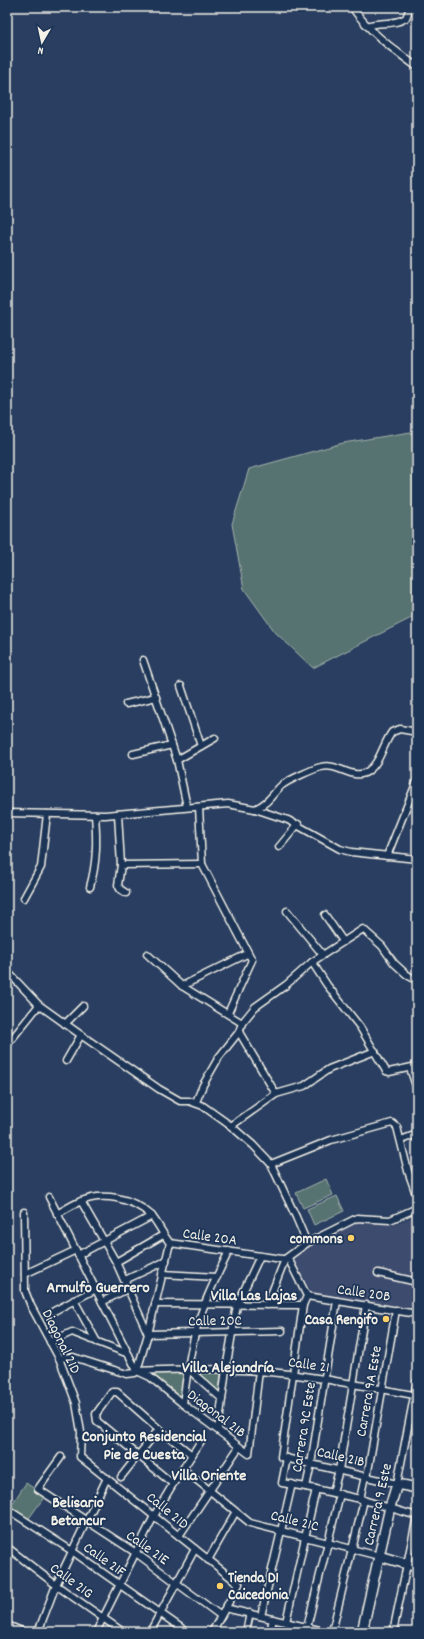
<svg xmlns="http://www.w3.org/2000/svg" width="424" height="1639" font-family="Dekko,sans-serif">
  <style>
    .built { fill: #3c4b6e }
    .green { fill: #567371; stroke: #a5b2ac }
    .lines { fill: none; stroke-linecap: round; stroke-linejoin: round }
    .street-casing { stroke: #f4f1e8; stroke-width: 9 }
    .secondary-casing { stroke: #f4f1e8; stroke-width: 12 }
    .street { stroke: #1d3557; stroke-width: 6 }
    .secondary { stroke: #1d3557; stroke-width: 9 }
    .poi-dot { fill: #ffd166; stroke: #1d3557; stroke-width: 1.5 }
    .labels { text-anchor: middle; stroke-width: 3.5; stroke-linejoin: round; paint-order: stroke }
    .street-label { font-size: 15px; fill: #f4f1e8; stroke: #1d3557 }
    .poi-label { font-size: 15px; font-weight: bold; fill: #f4f1e8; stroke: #1d3557; text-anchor: end }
    .neighbourhood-label { font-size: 16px; font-weight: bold; fill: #f4f1e8; stroke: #1d3557 }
  </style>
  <rect width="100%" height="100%" fill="#293e60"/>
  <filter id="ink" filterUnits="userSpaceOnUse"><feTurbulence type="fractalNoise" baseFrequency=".025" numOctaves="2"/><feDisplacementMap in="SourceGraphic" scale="8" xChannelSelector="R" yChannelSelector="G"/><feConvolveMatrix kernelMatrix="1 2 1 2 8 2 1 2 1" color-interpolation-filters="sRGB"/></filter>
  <g filter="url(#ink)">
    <path class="built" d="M417,1216V1309L312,1293L293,1259L320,1239L353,1223L368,1221L391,1225Z"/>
    <g class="green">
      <path d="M417,431V615L313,668L275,632L244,589L232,524L249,469L343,443Z"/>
      <path d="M326,1179L333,1195L303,1208L296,1193Z"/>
      <path d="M337,1196L344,1211L314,1225L307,1209Z"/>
      <path d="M184,1369L180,1399L146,1371Z"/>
      <path d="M194,1372H221L219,1392Z"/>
      <path d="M26,1483L45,1496L27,1521L8,1510Z"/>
    </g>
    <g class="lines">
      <defs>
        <g id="street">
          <path d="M352,7C369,32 393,49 417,67"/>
          <path d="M367,26C380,21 393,26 406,18L410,7"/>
          <path d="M143,660L177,760L187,807"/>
          <path d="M181,686L201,746"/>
          <path d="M126,704L156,697"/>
          <path d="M133,754L172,745"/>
          <path d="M177,760L215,738"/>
          <path d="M199,807L202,864L252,960L228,1013"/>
          <path d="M255,809C269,803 272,794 282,785C289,780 313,769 321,767C338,762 354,782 368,771C380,763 383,744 392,732L400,729L417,732"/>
          <path d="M7,813L105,815L228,804L255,809L288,820L340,849L351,852L417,859"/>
          <path d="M118,814L121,865L118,885L120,889L126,893"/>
          <path d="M279,847L298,824"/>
          <path d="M387,856L417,781"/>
          <path d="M121,865L202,864"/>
          <path d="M90,887C97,862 97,841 95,815"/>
          <path d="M24,898L41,867L47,814"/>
          <path d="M287,911L323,955"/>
          <path d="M325,915L343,941"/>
          <path d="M147,954L182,986L242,1023"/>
          <path d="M312,962L327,985L360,1027L386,1071L389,1072L417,1066"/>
          <path d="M7,971L39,1005L81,1035L159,1089L180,1101H189L203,1106L231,1126L253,1145L271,1164L296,1217L307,1243"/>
          <path d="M182,986L247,954"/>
          <path d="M65,1024L83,1006"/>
          <path d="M239,1032L276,1094"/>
          <path d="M7,1045L39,1005"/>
          <path d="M66,1061L81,1035"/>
          <path d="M410,1068L417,1089"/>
          <path d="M196,1102L203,1085L219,1057L239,1032L242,1023L255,1007L286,985L312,962L363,929L382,946L394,963L406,974L417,981"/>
          <path d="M231,1126L276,1094L304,1086L329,1069L375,1051"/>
          <path d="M401,1140L417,1134"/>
          <path d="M271,1164L331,1140L392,1123L397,1127L408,1171L417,1197"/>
          <path d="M49,1197L137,1371L150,1377L183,1404L249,1454L259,1371"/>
          <path d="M81,1201L116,1262L148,1334L282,1331"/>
          <path d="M24,1212L25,1291L31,1306L59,1358L76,1403L81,1432L80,1457L239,1584L212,1632"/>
          <path d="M57,1214C64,1210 72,1205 79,1202C103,1191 132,1198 151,1215C158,1223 163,1235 170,1243L289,1260L307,1296L303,1305L281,1457L397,1484L417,1381"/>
          <path d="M78,1255L152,1216"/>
          <path d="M285,1259L307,1243L357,1218L390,1220L417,1208"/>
          <path d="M116,1262L163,1235"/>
          <path d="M378,1273L417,1282"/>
          <path d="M25,1274L76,1250"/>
          <path d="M162,1274L217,1277"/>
          <path d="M125,1280L166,1261"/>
          <path d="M307,1296L417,1314"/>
          <path d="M74,1300L97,1342"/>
          <path d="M102,1302L129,1288"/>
          <path d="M155,1304L303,1305"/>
          <path d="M267,1305L285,1259"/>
          <path d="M54,1311L96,1289"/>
          <path d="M50,1342L72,1332L126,1353L129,1355"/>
          <path d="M59,1358L73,1357L127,1374L135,1373L137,1371C178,1369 218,1368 258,1371C311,1375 362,1386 414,1395"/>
          <path d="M187,1368L222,1399"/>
          <path d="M137,1371L148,1334L170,1243"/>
          <path d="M183,1404C186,1380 189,1357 195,1334C202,1305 216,1278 229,1251"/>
          <path d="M218,1430L226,1369L237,1305L260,1256"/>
          <path d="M61,1457L38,1489L136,1553L221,1616"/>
          <path d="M287,1458L282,1483L306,1487L360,1499L417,1516"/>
          <path d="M183,1469L250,1523L379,1556"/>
          <path d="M121,1477L159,1429"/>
          <path d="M367,1477L396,1310"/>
          <path d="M173,1484L97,1421L96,1414L112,1392H117L159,1429L192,1455"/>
          <path d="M306,1487L311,1464L337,1301"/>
          <path d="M333,1492L339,1470L366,1305"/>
          <path d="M360,1499L365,1476"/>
          <path d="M7,1509L72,1551L187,1632"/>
          <path d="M179,1536L239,1447"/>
          <path d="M7,1547L56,1585L123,1632"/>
          <path d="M208,1560L235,1513"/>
          <path d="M225,1608L328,1632"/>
          <path d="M261,1616L292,1484"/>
          <path d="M286,1622L316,1489"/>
          <path d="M7,1625L24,1632"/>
          <path d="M307,1627L340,1494"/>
          <path d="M38,1632L56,1585L107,1478"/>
          <path d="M96,1632L154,1516L173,1484L201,1441"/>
          <path d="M150,1632L195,1549"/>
          <path d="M246,1632L250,1613"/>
          <path d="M270,1632L273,1619"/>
          <path d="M332,1632L364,1500"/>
          <path d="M393,1632L417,1516"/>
        </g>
        <g id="secondary">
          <path d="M379,1556L417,1567"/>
          <path d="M362,1632L390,1507L397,1484L417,1488"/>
        </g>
      </defs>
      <use href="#street" class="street-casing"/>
      <use href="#secondary" class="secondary-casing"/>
      <use href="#street" class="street"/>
      <use href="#secondary" class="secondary"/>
    </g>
  </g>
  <g class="poi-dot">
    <circle cx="351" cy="1238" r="4"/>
    <circle cx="386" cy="1319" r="4"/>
    <circle cx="220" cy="1586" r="4"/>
  </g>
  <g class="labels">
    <g class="street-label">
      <text transform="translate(210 1236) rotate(8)" y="5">Calle 20A</text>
      <text transform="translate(364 1292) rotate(8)" y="5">Calle 20B</text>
      <text transform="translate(215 1320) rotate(-1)" y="5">Calle 20C</text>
      <text transform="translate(62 1341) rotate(64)" y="5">Diagonal 21D</text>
      <text transform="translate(309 1364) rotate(8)" y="5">Calle 21</text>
      <text transform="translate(368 1391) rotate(-80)" y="5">Carrera 9A Este</text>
      <text transform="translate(217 1413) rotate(37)" y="5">Diagonal 21B</text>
      <text transform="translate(303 1427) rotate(-81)" y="5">Carrera 9C Este</text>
      <text transform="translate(341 1456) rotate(13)" y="5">Calle 21B</text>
      <text transform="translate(377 1504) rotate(-77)" y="5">Carrera 9 Este</text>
      <text transform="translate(168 1510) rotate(39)" y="5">Calle 21D</text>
      <text transform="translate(295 1520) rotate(14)" y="5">Calle 21C</text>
      <text transform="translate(148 1547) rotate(35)" y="5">Calle 21E</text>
      <text transform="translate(105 1559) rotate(35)" y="5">Calle 21F</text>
      <text transform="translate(72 1580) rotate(36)" y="5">Calle 21G</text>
    </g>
    <g class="poi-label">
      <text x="343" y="1243">commons</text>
      <text x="378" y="1324">Casa Rengifo</text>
      <text x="228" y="1582" text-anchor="start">Tienda D1<tspan x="228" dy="17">Caicedonia</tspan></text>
    </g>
    <g class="neighbourhood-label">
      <text x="98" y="1292">Arnulfo Guerrero</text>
      <text x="254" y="1300">Villa Las Lajas</text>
      <text x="228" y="1372">Villa Alejandría</text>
      <text x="144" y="1441">Conjunto Residencial<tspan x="144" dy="18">Pie de Cuesta</tspan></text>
      <text x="209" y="1480">Villa Oriente</text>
      <text x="78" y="1507">Belisario<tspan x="78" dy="18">Betancur</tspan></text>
    </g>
  </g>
  <rect width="424" height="1639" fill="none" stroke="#1d3557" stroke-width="24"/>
  <rect x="12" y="12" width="400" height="1615" fill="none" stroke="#f4f1e8" stroke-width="1.5" filter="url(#ink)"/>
  <g transform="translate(42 42) rotate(189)" stroke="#1d3557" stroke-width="3" paint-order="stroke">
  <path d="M0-3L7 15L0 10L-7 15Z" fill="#f4f1e8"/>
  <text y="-6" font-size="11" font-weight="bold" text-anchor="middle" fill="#f4f1e8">N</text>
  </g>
</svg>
